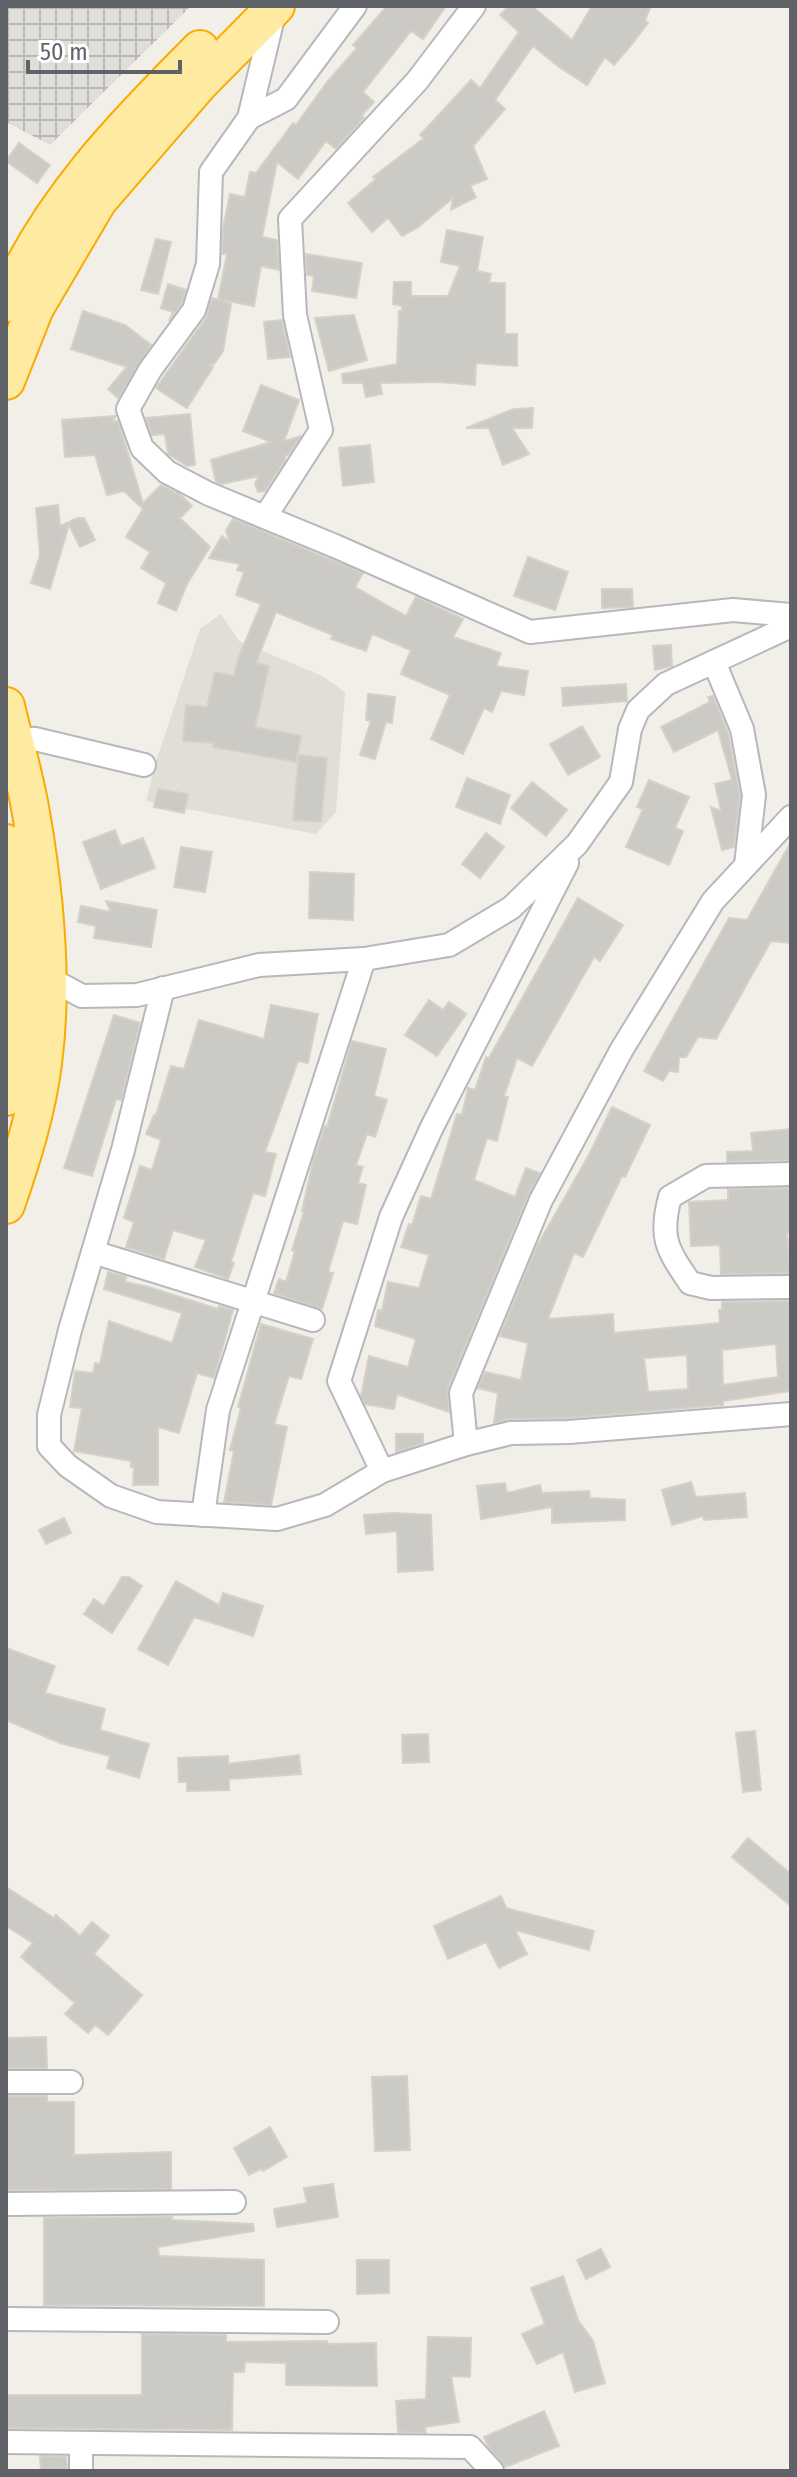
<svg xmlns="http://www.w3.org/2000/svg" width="797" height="2477" font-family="'Fira Sans Condensed',sans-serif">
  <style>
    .industrial { fill: url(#industrial-grid) }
    .education { fill: #e1ded6 }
    .building { fill: #cccac5; stroke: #d6d1c6; stroke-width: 2; fill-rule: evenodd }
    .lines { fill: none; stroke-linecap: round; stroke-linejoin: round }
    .minor-casing { stroke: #b5b8bc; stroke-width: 26 }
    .trunk-casing { stroke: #f9ab00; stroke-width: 40 }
    .minor { stroke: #fff; stroke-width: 22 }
    .trunk { stroke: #feeaa1; stroke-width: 36 }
  </style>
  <defs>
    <pattern id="industrial-grid" width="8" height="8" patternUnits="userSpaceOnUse" patternTransform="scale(2)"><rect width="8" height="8" fill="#e0deda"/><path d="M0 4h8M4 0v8" fill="none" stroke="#b9b8b5"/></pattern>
  </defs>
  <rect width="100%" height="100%" fill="#f1efe8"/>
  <path class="industrial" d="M6,6H191L50,145L6,122Z"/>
  <path class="education" d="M221,614L239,641L322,676L345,692L336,812L316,834L146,801L156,762L200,629Z"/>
  <g class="building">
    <path d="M387,6H446L423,39L411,31L378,73L363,92L374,102L362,115L364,118L336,149L326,141L298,179L277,162L262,237L277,240L279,270L261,266L254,306L218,299L227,254H222L223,228L230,194L245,197L250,172L256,173L293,123L296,125L327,82L357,48L353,45Z"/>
    <path d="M509,6H532L572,40L592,6H651L645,20L648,23L631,45L614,65L605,57L587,85L559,67L533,46L495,100L505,109L473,146L487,179L470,186L476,197L451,210L453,198L417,228L402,236L388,218L372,232L348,203L376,179L373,177L424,138L420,135L471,80L480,88L519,32L500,15Z"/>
    <path d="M19,143L50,165L37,183L6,161Z"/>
    <path d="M447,230L483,237L477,271L491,274L489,283H505V334H517V366L476,363L475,385L440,382L380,383L382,394L366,397L363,383H343L342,374L397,364L399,311H402V306L393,304L394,282H411V296H448L460,266L441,262Z"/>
    <path d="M156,239L171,242L158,294L141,290Z"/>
    <path d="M306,254L362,263L356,298L312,291L314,276L307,275Z"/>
    <path d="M168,284L186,290L181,304L169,321L173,312L161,308Z"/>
    <path d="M212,298L231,304L223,351L214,364L208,365L213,367L187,408L156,388L206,318Z"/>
    <path d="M83,311L125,325L151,345L118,398L108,389L127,367L71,349Z"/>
    <path d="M354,315L367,360L329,371L315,318Z"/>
    <path d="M282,320L290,357L268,359L264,322Z"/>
    <path d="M261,385L299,400L284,441L301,436L288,455L285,456V460L265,491L258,492L255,483L259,476L222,484L216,482L211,460L271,442L243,431Z"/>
    <path d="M533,408L532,428H512L529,454L503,465L489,428H466L514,409Z"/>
    <path d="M190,414L195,465L187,466L168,454L165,434L152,435L146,418Z"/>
    <path d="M116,416L112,422L118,421L143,503L161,485L181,495L192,506L180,518L210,547L187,584L176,611L158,603L166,583L141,568L150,552L126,537L143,509L124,491L107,495L95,455L65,457L62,420Z"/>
    <path d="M370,445L374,482L343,486L339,448Z"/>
    <path d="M58,505L60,526L78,518H84L95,540L80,547L69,525L50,589L31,583L40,555L36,508Z"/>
    <path d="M233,519L363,573L355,587L406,616L416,597L463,619L453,637L501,653L496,666L528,671L524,695L501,691L492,712L484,708L463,754L431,739L450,695L401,674L411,650L372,634L366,651L331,639L333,635L276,612L256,663L269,666L255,727L301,736L296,762L213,747L214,743L183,741L186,705L207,707L215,672L234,676L238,659L261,604L236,595L244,572L237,570L240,564L209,558L222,536L229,542L226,530Z"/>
    <path d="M528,557L568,572L555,610L514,596Z"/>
    <path d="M602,589H632L633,607L602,608Z"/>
    <path d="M671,645L672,666L655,670L653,646Z"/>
    <path d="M626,684L627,701L563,706L562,688Z"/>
    <path d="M368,694L395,697L392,723L386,722L375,759L360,755L371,721L366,720Z"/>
    <path d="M713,696L728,733L740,795L734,847L722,850L711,807L721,811L715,784L732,780L718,730L674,752L661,727L710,702L708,697Z"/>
    <path d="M582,726L600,757L568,775L550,744Z"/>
    <path d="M299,755L327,758L321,822L293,820Z"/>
    <path d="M467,778L510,795L500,824L456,807Z"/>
    <path d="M649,780L689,797L675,828L683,831L669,865L626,847L643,809L637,807Z"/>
    <path d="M532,782L567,810L546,836L511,808Z"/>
    <path d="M158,789L188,794L184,813L154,807Z"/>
    <path d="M115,830L121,846L143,838L155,868L101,889L83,842Z"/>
    <path d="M486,833L504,847L480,878L462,864Z"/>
    <path d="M791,842V943L771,941L716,1039L698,1037L686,1057H679L678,1072L669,1071L663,1081L644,1071L729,918L747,920Z"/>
    <path d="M181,847L212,852L205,892L174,887Z"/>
    <path d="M310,872L354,874L353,920L309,918Z"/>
    <path d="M578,898L623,925L600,961L594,957L532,1066L517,1058L504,1096L508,1097L497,1141L487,1138L474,1180L515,1197L526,1168L540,1173L528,1195L448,1388L449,1412L397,1394L394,1409L365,1404L361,1396L369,1356L408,1367L416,1339L375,1326L378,1310L382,1311L388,1282L419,1288L429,1255L401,1247L409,1224L412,1225L421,1196L431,1199L457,1114L462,1115L468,1088L475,1090L486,1057L489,1058Z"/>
    <path d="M106,901L157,910L151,947L94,938L96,926L78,922L81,906L111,912Z"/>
    <path d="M429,1000L443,1010L449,1002L466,1014L437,1056L405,1035Z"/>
    <path d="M271,1005L318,1014L308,1063L298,1061L265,1152L276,1154L265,1196L253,1193L231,1262L234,1263L228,1279L195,1267L206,1240L173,1230L164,1259L126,1247L134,1222L124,1218L140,1166L152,1170L161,1140L146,1134L154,1115H156L171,1066L184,1069L199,1020L264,1039Z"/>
    <path d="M114,1015L140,1023L121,1100L116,1099L92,1176L64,1168Z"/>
    <path d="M352,1041L386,1049L374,1096L387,1100L375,1137L367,1134L356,1165L363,1167L358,1183L366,1185L357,1224L343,1221L328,1272L333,1273L322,1309L274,1293L279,1279L286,1282L295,1251L292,1250L304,1212L302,1211L313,1162L325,1126L327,1127Z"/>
    <path d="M612,1107L650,1125L625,1177L622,1176L583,1257L574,1253L548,1319L613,1314L614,1333L720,1323L719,1310H722V1302L791,1301V1391L723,1401V1405L568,1418L510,1419L494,1423L498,1393L478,1388L485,1372L521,1380L528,1343L500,1336L536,1248L590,1153ZM776,1344L778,1377L723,1385L722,1350ZM687,1355L688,1389L648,1392L644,1358Z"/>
    <path d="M791,1129V1160L727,1162V1152L753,1151L751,1133Z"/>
    <path d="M791,1188V1233H787L790,1273L721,1274L720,1245L691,1246L689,1202L728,1200V1189Z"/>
    <path d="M108,1272L126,1277L125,1282L145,1286L218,1309L219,1306L233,1310L214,1378L197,1373L179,1433L158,1427V1485H133L134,1467H131V1461L74,1451L82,1408L70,1407L75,1371L93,1373L95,1363L100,1364L109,1321L172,1343L182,1313L104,1289Z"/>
    <path d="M261,1324L313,1339L301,1379L289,1376L274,1424L287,1427L271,1505L224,1502L234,1451L230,1450L241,1408L238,1407Z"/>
    <path d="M396,1434H423V1443L396,1452Z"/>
    <path d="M691,1482L696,1497L745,1493L747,1517L704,1520L703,1516L672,1525L662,1490Z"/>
    <path d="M505,1483L507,1493L540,1485L542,1493L589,1491L590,1498L625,1500V1520L552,1523V1507L481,1519L477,1486Z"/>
    <path d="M392,1513L431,1515L433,1570L398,1572L397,1531L366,1534L364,1515Z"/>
    <path d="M64,1518L71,1533L46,1544L39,1530Z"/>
    <path d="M122,1577H129L142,1586L112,1633L84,1614L94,1599L104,1606Z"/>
    <path d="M176,1581L219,1605L223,1593L263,1606L253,1636L194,1617L168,1665L138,1649Z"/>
    <path d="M6,1648L55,1666L45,1693L105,1709L100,1730L149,1744L139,1778L107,1768L110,1756L60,1743L6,1720Z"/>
    <path d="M755,1731L761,1790L743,1792L736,1733Z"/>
    <path d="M428,1734L429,1762L403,1763L402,1735Z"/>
    <path d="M299,1755L301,1774L229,1779V1790L187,1791V1782H179L178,1758L228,1756V1764Z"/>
    <path d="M748,1838L791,1874V1906L732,1857Z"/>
    <path d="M6,1887L54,1918L56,1915L80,1936L92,1922L109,1936L94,1954L142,1995L108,2035L95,2025L88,2033L65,2014L75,2003L21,1957L33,1943L6,1926Z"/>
    <path d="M501,1896L506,1908L594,1931L589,1950L515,1930L527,1954L499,1968L486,1942L448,1959L434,1926Z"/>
    <path d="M46,2037L47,2068H6V2038Z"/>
    <path d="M407,2076L410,2150L375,2151L372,2077Z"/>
    <path d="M6,2096H47V2102H74V2155L171,2152V2189L6,2190Z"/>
    <path d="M270,2127L287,2157L263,2171L261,2169L249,2175L234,2148Z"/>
    <path d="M333,2184L338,2217L277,2227L274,2209L307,2203L304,2188Z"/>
    <path d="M172,2217V2220L253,2224L254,2231L158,2247L159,2256L264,2260V2306L44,2305V2218Z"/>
    <path d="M601,2249L610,2267L586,2279L577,2260Z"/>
    <path d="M357,2260H389V2293L357,2294Z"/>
    <path d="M563,2276L578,2320L593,2341L605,2383L575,2392L563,2352L537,2364L522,2334L545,2324L531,2288Z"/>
    <path d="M142,2334L226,2335V2342L327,2341V2344L376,2343L377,2386L286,2385V2363L245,2362L244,2372H233L232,2430L6,2428V2395H142Z"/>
    <path d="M428,2337L471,2338L470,2377L451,2376L459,2422L425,2427L426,2433L398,2432L396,2401L426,2399Z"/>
    <path d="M544,2411L559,2446L505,2467L488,2446L484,2437Z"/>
    <path d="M40,2456L66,2457L67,2471H41Z"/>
  </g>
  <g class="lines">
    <defs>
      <g id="minor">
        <path d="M266,16L272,22L249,118L286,99L355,6"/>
        <path d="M249,118L211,172L208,264L194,310L150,370L128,409L142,448L167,472L209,494L335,546L530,632L733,610L791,615"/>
        <path d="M265,517L321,430L295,315L290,219L417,81L474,6"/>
        <path d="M714,662L742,729L754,795L746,865"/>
        <path d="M13,738L35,739L144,765"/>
        <path d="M47,974L52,980L82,996L137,995L259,965L364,959L449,945L511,908L577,844L621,782L630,729L638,710L666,684L791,626"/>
        <path d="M163,988L123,1150L70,1330L49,1415V1446L68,1466L111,1496L157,1512L277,1519L325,1505L382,1471L466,1444L511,1433L569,1432L791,1414"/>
        <path d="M791,1174L706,1176L670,1197C659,1238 667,1249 690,1283L711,1288L791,1287"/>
        <path d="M93,1252L313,1320"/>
        <path d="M466,1444L461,1393L541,1200L622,1049L713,901L791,817"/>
        <path d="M382,1471L339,1381L391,1217L432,1127L567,863"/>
        <path d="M203,1515L218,1410L364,959"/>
        <path d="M6,2082H71"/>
        <path d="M6,2204L234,2202"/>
        <path d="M6,2319L327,2322"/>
        <path d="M6,2442L470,2447L492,2471"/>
        <path d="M81,2443V2471"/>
      </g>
      <g id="trunk">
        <path d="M6,303C48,203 124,125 200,49"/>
        <path d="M6,381L35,308L98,201L200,83L276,6"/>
        <path d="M6,706C14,741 25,777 31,813C45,894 54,981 43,1063C37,1111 22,1159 6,1205"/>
        <path d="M6,843C20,929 25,1012 6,1097"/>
      </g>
    </defs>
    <use href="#minor" class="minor-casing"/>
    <use href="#trunk" class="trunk-casing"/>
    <use href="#minor" class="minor"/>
    <use href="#trunk" class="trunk"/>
  </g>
  <rect width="797" height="2477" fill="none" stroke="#5f6368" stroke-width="16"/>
  <path d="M28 60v12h152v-12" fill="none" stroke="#5f6368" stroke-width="4"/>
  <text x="40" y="60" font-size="24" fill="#5f6368" stroke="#ffffff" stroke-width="6" paint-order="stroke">50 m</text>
</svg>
